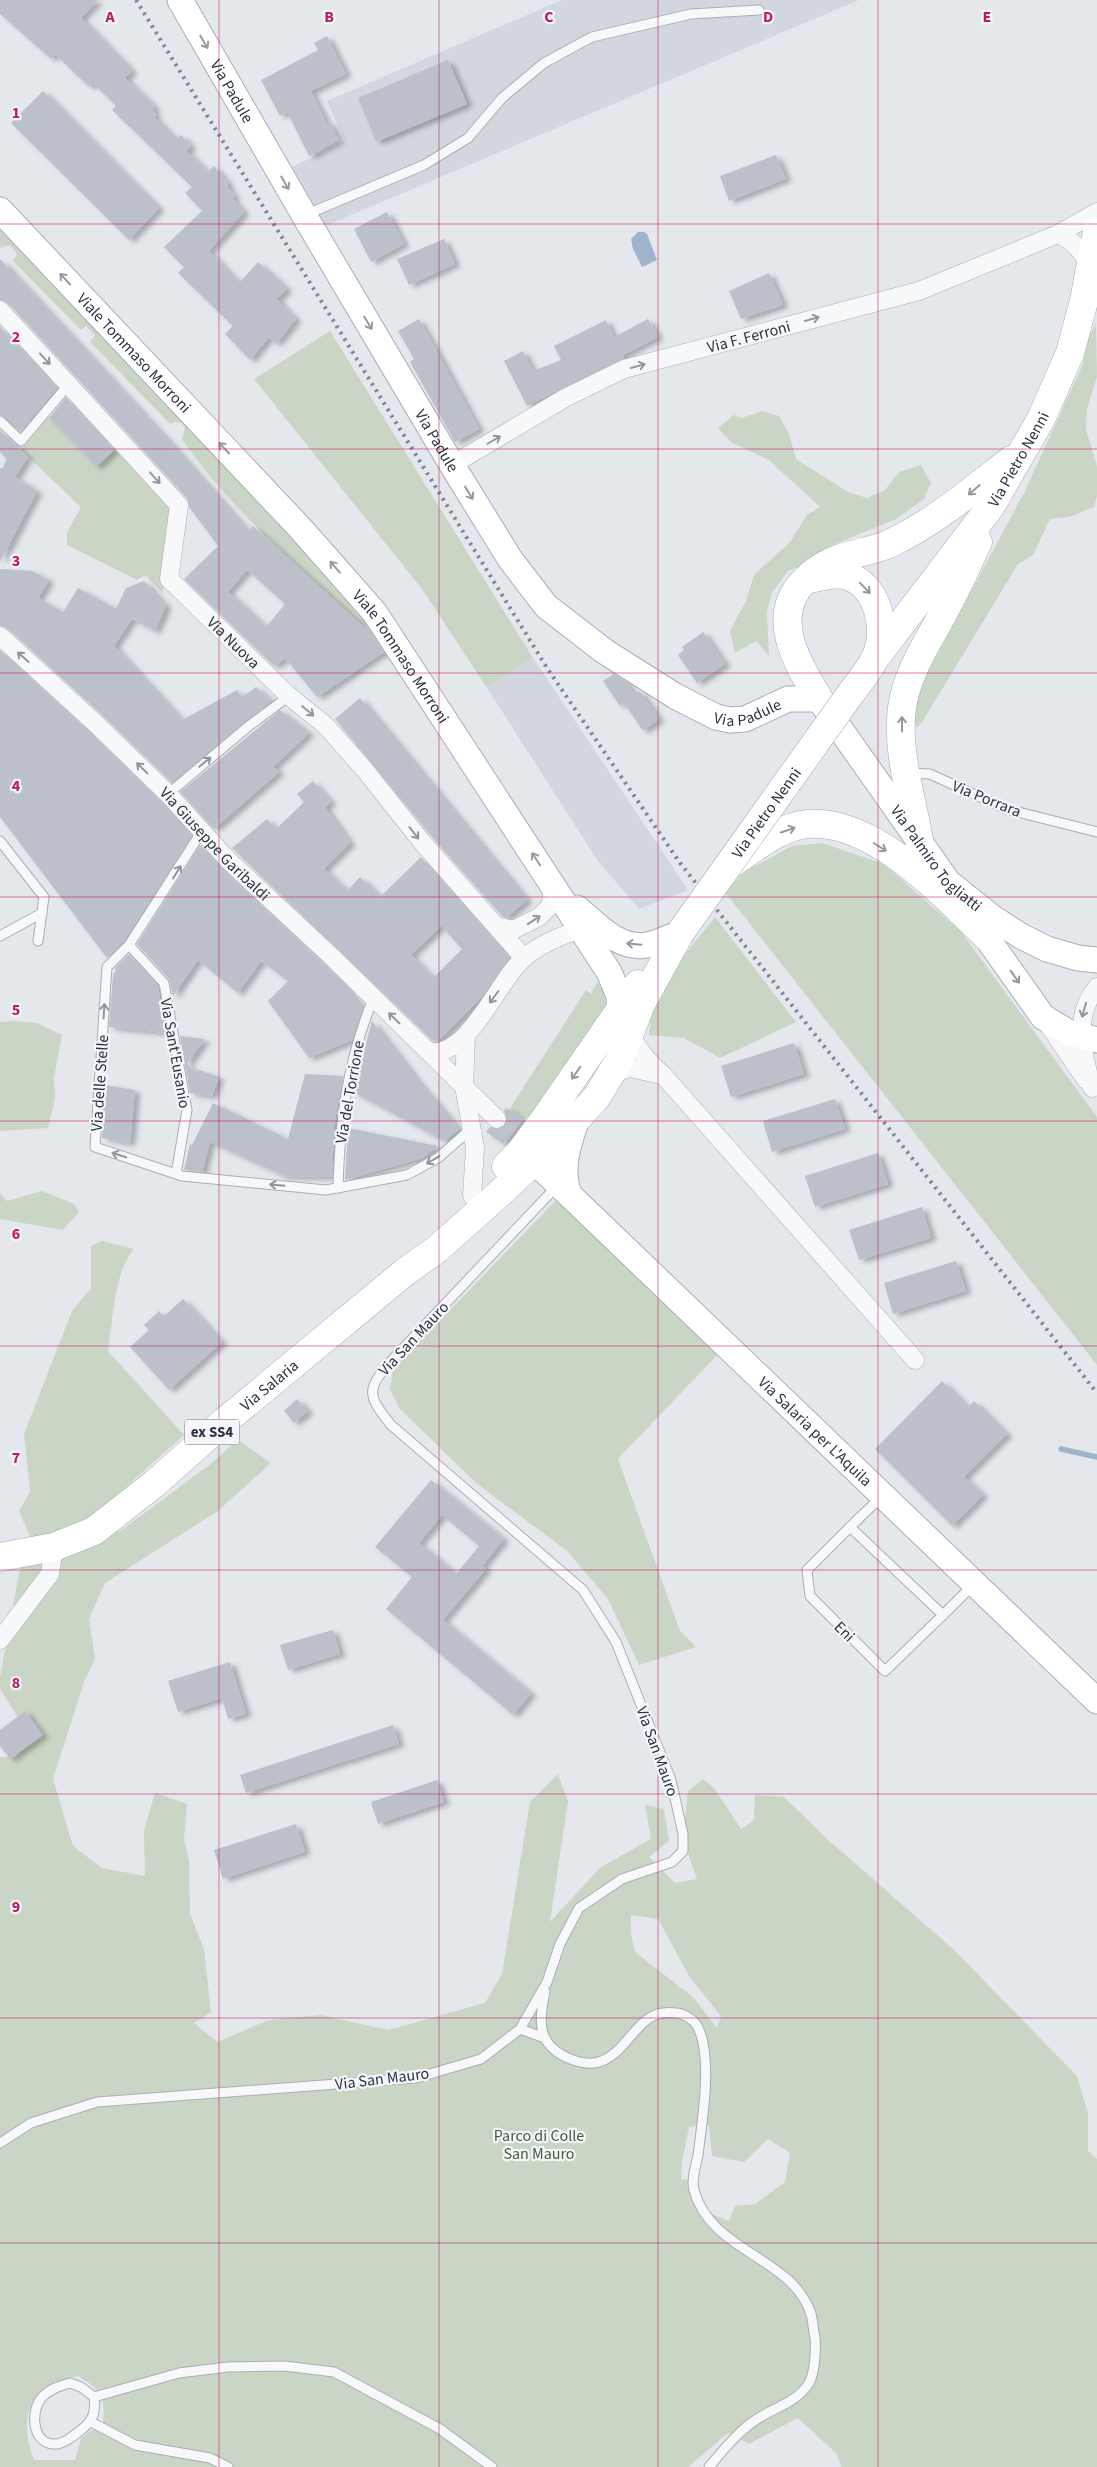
<svg xmlns="http://www.w3.org/2000/svg" width="1097" height="2467" font-family="'Source Sans 3',sans-serif">
  <style>
    .built { fill: #d2d6de }
    .green { fill: #c9d6c5; fill-rule: evenodd }
    .water { fill: #9fb4cc }
    .lines { fill: none; stroke-linecap: round; stroke-linejoin: round }
    .stream { stroke: #9fb4cc; stroke-width: 5.5 }
    .building { fill: #bbc0ca; fill-rule: evenodd; filter: url(#shadow) }
    .street-tunnel { stroke: #bfc3cb; stroke-width: 18; stroke-dasharray: 18 9; stroke-linecap: butt }
    .lane-casing { stroke: #a9aeb7; stroke-width: 11 }
    .street-casing { stroke: #a9aeb7; stroke-width: 19 }
    .secondary-casing { stroke: #a9aeb7; stroke-width: 27 }
    .primary-casing { stroke: #a3abb8; stroke-width: 29 }
    .lane { stroke: #f7f8fa; stroke-width: 9 }
    .street { stroke: #f7f8fa; stroke-width: 18 }
    .secondary { stroke: #fff; stroke-width: 25 }
    .primary { stroke: #fff; stroke-width: 28 }
    .rail { stroke: #7d8696; stroke-width: 4; stroke-dasharray: 2.5 5; stroke-linecap: butt }
    .primary-bridge-casing { stroke: #a3abb8; stroke-width: 29; stroke-linecap: butt }
    .primary-bridge { stroke: #fff; stroke-width: 28 }
    .oneway { stroke: #959aa2 }
    .oneway2 { stroke: #9196a0 }
    .grid { fill: none; stroke: #c2185b; stroke-width: 1; stroke-opacity: 0.55 }
    .labels { text-anchor: middle; stroke-width: 4.5; stroke-linejoin: round; paint-order: stroke }
    .shield { fill: #f4f6f9; stroke: #676e7b; stroke-width: 1 }
    .shield-label { font-size: 15px; font-weight: bold; fill: #2b3445 }
    .street-label { font-size: 16px; fill: #2b3445; stroke: #f4f6f9 }
    .park-label { font-size: 16px; fill: #3f6138; stroke: #f4f6f9 }
    .grid-label { font-size: 16px; text-anchor: middle; font-weight: bold; fill: #c2185b; stroke: #f4f6f9; stroke-width: 4.5; stroke-linejoin: round; paint-order: stroke }
  </style>
  <defs>
    <filter id="shadow"><feDropShadow dx="5.5" dy="3" stdDeviation="2.5" flood-color="#0004"/></filter>
  </defs>
  <rect width="100%" height="100%" fill="#e4e7ec"/>
  <g class="built">
    <path d="M562,0H859L325,226L292,167L345,141L327,101Z"/>
    <path d="M533,658L688,890L639,909L598,861L487,688Z"/>
  </g>
  <g class="green">
    <path d="M0,227L371,623L365,628C300,568 232,512 182,439L185,428L181,423L175,422L170,424L90,342L95,335L86,326L81,330L13,261L17,254L10,245L0,248Z"/>
    <path d="M1096,323L1097,377L1087,409L1086,430L1097,466V496L1094,507L1069,517L1050,519L1033,555L1018,564L924,719L918,727L910,723L917,692L1024,493L1083,364L1086,343Z"/>
    <path d="M330,331L533,658L487,688L422,589L254,379Z"/>
    <path d="M762,411L779,416L789,434L796,459L848,492L867,498L885,490L899,472L921,465L931,483L924,499L896,519L830,546L821,558L788,571L772,593L767,612L769,656L756,641L735,653L730,631L746,601L754,575L790,542L807,515L820,507L769,460L731,442L718,428L734,415L742,418Z"/>
    <path d="M48,417L96,467L117,447L179,505L169,579L162,592L145,575L137,580L67,545V533L81,507L21,450Z"/>
    <path d="M822,843L884,864L961,932L1097,1117V1365L724,891L746,871L792,846Z"/>
    <path d="M715,917L796,1022L720,1058L684,1038L649,1035L653,994Z"/>
    <path d="M597,982L604,992L606,1006L539,1112L523,1119L509,1110L586,990L591,994Z"/>
    <path d="M13,1021L37,1023L62,1035L54,1078L55,1099L48,1128L0,1131V1022Z"/>
    <path d="M42,1191L74,1204L79,1212L63,1230L0,1219V1194L7,1201Z"/>
    <path d="M561,1195L718,1354L618,1459L680,1631L696,1647L639,1665L608,1599L567,1551L476,1483L399,1408L390,1389L393,1369Z"/>
    <path d="M102,1241L134,1249C114,1272 113,1320 108,1351L184,1435L98,1512L119,1532L208,1466L238,1440L271,1463L218,1511L105,1583L89,1619L95,1659L84,1682L53,1779L73,1846L102,1868L145,1876L144,1831L155,1793L187,1804L184,1839L189,1860L190,1914L204,1949L211,2012L194,2023L217,2042L269,2020L320,2015L388,2030L485,2003L502,1974L530,1802L558,1774L568,1801L550,1922L601,1867L651,1839L645,1805L664,1809L669,1841L649,1857L675,1883L697,1879L683,1840L688,1791L703,1779L714,1788L741,1829L754,1820L755,1795L784,1797L825,1837L954,1950L1077,2076L1088,2113V2151L1097,2159V2467H841L837,2454L798,2418L749,2444L728,2433L688,2467H0V1757H17L23,1725L0,1689V1677L20,1568L30,1537L19,1511L30,1492L24,1434L72,1311L91,1288V1246ZM631,1915L658,1919L689,1976L721,2016L717,2028L693,1997L635,1952L631,1934ZM709,2125L712,2156L744,2162L768,2139L790,2153L785,2182L755,2204L735,2206L729,2221L706,2212L696,2180L681,2179L682,2162L689,2127ZM78,2376C102,2391 105,2394 103,2423L81,2438L75,2460H34C17,2416 30,2384 78,2376Z"/>
  </g>
  <path class="water" d="M638,232H644L647,234L657,260L642,267L633,249L631,239Z"/>
  <g class="lines">
    <path class="stream" d="M1061,1449L1097,1457"/>
  </g>
  <g class="building">
    <path d="M0,0H98L81,18L132,71L125,78L155,107L152,110L156,114L154,117L176,139L181,135L191,146L186,151L208,172L214,166L229,184L227,186L235,196L232,198L244,212L209,251L239,283L258,262L287,289L277,299L296,319L276,344L269,337L250,360L225,334L233,326L178,273L184,267L164,247L202,211L185,193L192,187L112,110L116,106L93,83L89,87L55,54L51,59L0,14Z"/>
    <path d="M327,36L346,74L311,91L327,124L330,122L339,140L309,156L287,112L280,116L261,80L318,50L314,43Z"/>
    <path d="M448,60L467,104L376,142L358,98Z"/>
    <path d="M43,91L159,208L129,240L11,123Z"/>
    <path d="M776,155L786,179L729,201L720,176Z"/>
    <path d="M387,212L404,244L371,262L354,229Z"/>
    <path d="M444,239L455,264L409,285L397,259Z"/>
    <path d="M0,259L165,437L248,531L253,526L365,628L367,626L384,652L317,697L285,658L274,666L184,579L218,546L189,507L187,498L8,303L0,300ZM247,570L285,604L266,627L228,592Z"/>
    <path d="M769,273L783,305L741,319L729,291Z"/>
    <path d="M419,319L479,429L455,442L410,362L414,359L398,331Z"/>
    <path d="M648,319L658,337L623,355L624,358L527,406L504,361L523,351L533,371L561,360L554,346L606,320L614,337Z"/>
    <path d="M0,326L57,388L20,432L0,415Z"/>
    <path d="M66,397L114,450L96,467L49,418Z"/>
    <path d="M0,430L28,457L15,477L37,491L0,562V468L2,469L7,459L0,452Z"/>
    <path d="M0,569L32,571L49,580L38,598L63,612L78,588L116,609L126,588L144,581L166,606L155,631L132,619L114,646L182,720L237,690L242,697L256,687L271,701L172,783L101,714L7,628L0,626Z"/>
    <path d="M703,632L725,664L697,683L678,655L684,650L682,647Z"/>
    <path d="M0,650L87,730L160,801L192,836L124,941L107,958L0,817Z"/>
    <path d="M614,674L626,682L634,694L640,691L659,719L643,731L624,703L620,706L603,681Z"/>
    <path d="M360,698L527,900L506,918L502,916L437,843L335,719Z"/>
    <path d="M280,710L309,733L273,767L279,772L214,829L180,792Z"/>
    <path d="M313,781L331,802L325,807L350,843L324,869L347,891L360,877L380,897L421,857L509,958L481,998L439,1040L433,1041L232,848L267,819L276,829L304,802L297,794ZM441,926L462,949L433,978L411,955Z"/>
    <path d="M200,845L222,869L342,982L363,1009L352,1040L309,1058L268,1001L288,981L261,961L238,993L198,960L173,996L169,979L137,944Z"/>
    <path d="M129,954L158,986L166,1033L109,1027L113,975L116,970L115,968Z"/>
    <path d="M372,1021L421,1085L459,1129L444,1141L353,1092Z"/>
    <path d="M180,1036L205,1039L187,1064L196,1072L199,1070L219,1077L212,1096L190,1093Z"/>
    <path d="M794,1043L804,1074L731,1097L721,1066Z"/>
    <path d="M305,1074L343,1076L334,1126L332,1177L284,1176L210,1142L202,1172L184,1170L190,1144L192,1145L213,1103L288,1139Z"/>
    <path d="M105,1085L135,1090L130,1143L102,1138Z"/>
    <path d="M835,1099L845,1129L772,1152L763,1121Z"/>
    <path d="M506,1108L523,1119L504,1144L486,1132L490,1127L499,1129L505,1126L507,1121L504,1111Z"/>
    <path d="M348,1128L438,1146L422,1158L345,1180Z"/>
    <path d="M878,1153L888,1184L815,1207L805,1176Z"/>
    <path d="M922,1207L931,1238L859,1260L849,1230Z"/>
    <path d="M956,1261L966,1291L893,1314L884,1283Z"/>
    <path d="M183,1299L222,1342L169,1390L130,1347L149,1330L144,1325L159,1311L164,1316Z"/>
    <path d="M942,1381L968,1407L974,1401L1007,1434L964,1477L983,1495L952,1526L875,1449Z"/>
    <path d="M297,1399L308,1411L294,1423L284,1411Z"/>
    <path d="M431,1480L504,1539L482,1566L486,1569L443,1620L531,1693L513,1715L386,1609L412,1577L375,1547ZM442,1515L479,1546L456,1574L419,1543Z"/>
    <path d="M333,1630L340,1654L288,1670L280,1645Z"/>
    <path d="M230,1662L246,1714L228,1719L222,1698L178,1712L168,1681Z"/>
    <path d="M25,1711L43,1735L10,1759L0,1746V1730Z"/>
    <path d="M393,1725L399,1744L246,1793L240,1775Z"/>
    <path d="M437,1780L444,1802L378,1824L371,1802Z"/>
    <path d="M296,1824L305,1852L223,1879L214,1850Z"/>
  </g>
  <g class="lines">
    <path class="street-tunnel" d="M497,1119L511,1135"/>
    <defs>
      <g id="lane">
        <path d="M305,215L424,165L468,138L502,98L544,63L592,37L691,14L759,10"/>
        <path d="M0,421L21,441L69,384"/>
        <path d="M908,773L930,774L1006,809L1097,832"/>
        <path d="M168,794L250,725L289,696"/>
        <path d="M202,831L129,945L107,967L95,1147L182,1176L326,1190L407,1175L438,1158L471,1129"/>
        <path d="M0,841L44,897L38,941"/>
        <path d="M0,936L42,913"/>
        <path d="M129,945L164,983L187,1110L176,1174"/>
        <path d="M338,1188C340,1119 347,1063 373,999"/>
        <path d="M881,1497L850,1527L943,1615L974,1584"/>
        <path d="M850,1527L807,1570L810,1596L885,1671L943,1615"/>
        <path d="M545,1992C542,2005 538,2025 545,2038C554,2056 584,2068 602,2061C633,2048 637,2007 676,2013C683,2013 692,2019 696,2024C714,2052 702,2123 698,2155C696,2165 691,2180 694,2190C711,2253 792,2256 811,2314C813,2321 813,2330 815,2337C816,2348 815,2373 809,2383C798,2401 779,2406 762,2416C741,2428 724,2449 709,2467"/>
        <path d="M520,2029L545,2038"/>
        <path d="M0,2143L31,2123L97,2102L416,2078L481,2059L520,2029L547,1982L560,1944L579,1908L622,1879L672,1862L683,1851V1834L671,1780L616,1642L583,1590L391,1425C367,1395 366,1390 391,1361L557,1186"/>
        <path d="M70,2383L81,2387L94,2397C96,2412 93,2421 81,2430C75,2435 65,2443 57,2444C33,2446 30,2415 40,2400C47,2390 59,2386 70,2383Z"/>
        <path d="M94,2397L179,2373L228,2367L284,2366L334,2372L440,2429L492,2467"/>
        <path d="M91,2422L135,2445L210,2458L228,2467"/>
      </g>
      <g id="street">
        <path d="M1058,234C1075,242 1082,251 1090,268"/>
        <path id="s1" d="M0,310L179,505L169,579L289,696L325,725L364,769L422,842L524,958"/>
        <path id="s2" d="M452,465L565,398L624,369L919,291L1058,234L1097,212"/>
        <path id="s3" d="M0,636L94,722L168,794L229,861L332,957L497,1119"/>
        <path d="M496,926L513,930L539,917L550,906L554,887"/>
        <path d="M1047,1023L1086,1080"/>
        <path d="M630,1033C638,1051 649,1062 663,1075L915,1360"/>
        <path d="M466,1036L464,1086L475,1148L472,1196"/>
        <path d="M429,1052C469,1058 498,980 524,958C540,944 562,935 582,929"/>
        <path d="M611,1073L630,1068L662,1075"/>
        <path d="M1092,1088C1083,1054 1072,1017 1097,987"/>
        <path d="M0,1640L50,1574L54,1547"/>
      </g>
      <g id="secondary">
        <path id="s4" d="M180,0L304,215L452,465L510,559L546,606L604,651L675,696L716,717L730,720L745,719L788,699H819L948,882L993,918L1021,936L1047,949L1078,958L1097,960"/>
        <path id="s5" d="M0,210L301,529L375,613L609,972L619,996L620,1024"/>
        <path d="M577,908C597,925 619,950 647,945C658,943 669,937 680,933"/>
        <path d="M975,921L1043,1017L1068,1032L1097,1040"/>
        <path id="s6" d="M534,1161L1097,1701"/>
        <path d="M568,1192C560,1166 569,1143 577,1118"/>
      </g>
      <g id="primary">
        <path d="M810,579C822,576 836,572 848,576C878,586 889,631 875,658C869,671 859,682 851,693"/>
        <path id="s7" d="M876,657L991,506L1041,419L1070,353L1084,301L1097,231"/>
        <path d="M819,699C798,664 769,618 803,582C813,572 824,564 838,559C854,553 873,551 889,544C935,522 971,491 1011,460"/>
        <path d="M919,840C912,798 896,751 902,708C907,670 931,638 948,604C959,584 968,563 978,542"/>
        <path d="M731,864C754,849 780,826 808,824C875,819 943,895 987,937"/>
        <path d="M506,1166L521,1151L546,1117L638,984"/>
        <path id="s8" d="M0,1557L54,1547L94,1531L154,1484L225,1421L405,1272L436,1250L499,1194L558,1139L596,1098L620,1059L641,1004L680,933"/>
      </g>
    </defs>
    <use href="#lane" class="lane-casing"/>
    <use href="#street" class="street-casing"/>
    <use href="#secondary" class="secondary-casing"/>
    <use href="#primary" class="primary-casing"/>
    <use href="#lane" class="lane"/>
    <use href="#street" class="street"/>
    <use href="#secondary" class="secondary"/>
    <use href="#primary" class="primary"/>
    <path class="rail" d="M136,0L547,668L680,863L1097,1393"/>
    <defs>
      <g id="primary-bridge">
        <path id="s9" d="M680,933L851,693"/>
      </g>
    </defs>
    <use href="#primary-bridge" class="primary-bridge-casing"/>
    <use href="#primary-bridge" class="primary-bridge"/>
  </g>
  <defs><path id="oneway-shaft" d="M-6 0H5M1.5-3L5.5 0L1.5 3" fill="none" stroke-width="1.6" stroke-linecap="round" stroke-linejoin="round" transform="scale(1.25)"/></defs>
  <g class="oneway">
    <use href="#oneway-shaft" transform="translate(204 42) rotate(60)"/>
    <use href="#oneway-shaft" transform="translate(285 183) rotate(60)"/>
    <use href="#oneway-shaft" transform="translate(65 279) rotate(-133)"/>
    <use href="#oneway-shaft" transform="translate(368 323) rotate(59)"/>
    <use href="#oneway-shaft" transform="translate(224 448) rotate(-133)"/>
    <use href="#oneway-shaft" transform="translate(974 490) rotate(139)"/>
    <use href="#oneway-shaft" transform="translate(469 493) rotate(58)"/>
    <use href="#oneway-shaft" transform="translate(335 567) rotate(-131)"/>
    <use href="#oneway-shaft" transform="translate(865 588) rotate(46)"/>
    <use href="#oneway-shaft" transform="translate(902 724) rotate(-90)"/>
    <use href="#oneway-shaft" transform="translate(788 830) rotate(-19)"/>
    <use href="#oneway-shaft" transform="translate(880 847) rotate(32)"/>
    <use href="#oneway-shaft" transform="translate(536 859) rotate(-123)"/>
    <use href="#oneway-shaft" transform="translate(634 944) rotate(-175)"/>
    <use href="#oneway-shaft" transform="translate(1015 977) rotate(55)"/>
    <use href="#oneway-shaft" transform="translate(576 1073) rotate(125)"/>
  </g>
  <g class="oneway2">
    <use href="#oneway-shaft" transform="translate(812 319) rotate(-15)"/>
    <use href="#oneway-shaft" transform="translate(45 359) rotate(47)"/>
    <use href="#oneway-shaft" transform="translate(638 366) rotate(-15)"/>
    <use href="#oneway-shaft" transform="translate(494 440) rotate(-30)"/>
    <use href="#oneway-shaft" transform="translate(155 478) rotate(48)"/>
    <use href="#oneway-shaft" transform="translate(23 657) rotate(-138)"/>
    <use href="#oneway-shaft" transform="translate(308 711) rotate(40)"/>
    <use href="#oneway-shaft" transform="translate(205 762) rotate(-39)"/>
    <use href="#oneway-shaft" transform="translate(142 768) rotate(-136)"/>
    <use href="#oneway-shaft" transform="translate(414 833) rotate(52)"/>
    <use href="#oneway-shaft" transform="translate(177 872) rotate(-58)"/>
    <use href="#oneway-shaft" transform="translate(534 920) rotate(-33)"/>
    <use href="#oneway-shaft" transform="translate(494 997) rotate(127)"/>
    <use href="#oneway-shaft" transform="translate(1084 1010) rotate(106)"/>
    <use href="#oneway-shaft" transform="translate(104 1011) rotate(-86)"/>
    <use href="#oneway-shaft" transform="translate(394 1018) rotate(-136)"/>
    <use href="#oneway-shaft" transform="translate(119 1155) rotate(-162)"/>
    <use href="#oneway-shaft" transform="translate(433 1160) rotate(149)"/>
    <use href="#oneway-shaft" transform="translate(277 1185) rotate(-175)"/>
  </g>
  <path class="grid" d="M219,0V2467M439,0V2467M658,0V2467M878,0V2467M0,224H1097M0,449H1097M0,673H1097M0,897H1097M0,1121H1097M0,1346H1097M0,1570H1097M0,1794H1097M0,2018H1097M0,2243H1097"/>
  <g class="labels">
    <rect class="shield" x="184.5" y="1419.5" width="55" height="25" rx="4"/>
    <g class="shield-label">
      <text x="212" y="1437">ex SS4</text>
    </g>
    <g class="street-label">
      <text dy="6" stroke="none"><textPath href="#s4" startOffset="105">Via Padule</textPath></text>
      <text dy="6" stroke="none"><textPath href="#s2" startOffset="326">Via F. Ferroni</textPath></text>
      <text dy="6" stroke="none"><textPath href="#s5" startOffset="196">Viale Tommaso Morroni</textPath></text>
      <text dy="6" stroke="none"><textPath href="#s4" startOffset="510">Via Padule</textPath></text>
      <text dy="6" stroke="none"><textPath href="#s7" startOffset="244">Via Pietro Nenni</textPath></text>
      <text dy="6" stroke="none"><textPath href="#s1" startOffset="430">Via Nuova</textPath></text>
      <text dy="6" stroke="none"><textPath href="#s5" startOffset="601">Viale Tommaso Morroni</textPath></text>
      <text dy="6" stroke="none"><textPath href="#s4" startOffset="945">Via Padule</textPath></text>
      <text transform="translate(987 798) rotate(22)" y="6">Via Porrara</text>
      <text dy="6" stroke="none"><textPath href="#s9" startOffset="148">Via Pietro Nenni</textPath></text>
      <text dy="6" stroke="none"><textPath href="#s3" startOffset="299">Via Giuseppe Garibaldi</textPath></text>
      <text dy="6" stroke="none"><textPath href="#s4" startOffset="1218">Via Palmiro Togliatti</textPath></text>
      <text transform="translate(176 1053) rotate(80)" y="6">Via Sant'Eusanio</text>
      <text transform="translate(99 1083) rotate(-86)" y="6">Via delle Stelle</text>
      <text transform="translate(349 1092) rotate(-80)" y="6">Via del Torrione</text>
      <text transform="translate(413 1338) rotate(-47)" y="6">Via San Mauro</text>
      <text dy="6" stroke="none"><textPath href="#s8" startOffset="326">Via Salaria</textPath></text>
      <text dy="6" stroke="none"><textPath href="#s6" startOffset="390">Via Salaria per L'Aquila</textPath></text>
      <text transform="translate(845 1631) rotate(45)" y="6">Eni</text>
      <text transform="translate(658 1751) rotate(70)" y="6">Via San Mauro</text>
      <text transform="translate(382 2078) rotate(-7)" y="6">Via San Mauro</text>
    </g>
    <g class="park-label">
      <text x="539" y="2141">Parco di Colle<tspan x="539" dy="18">San Mauro</tspan></text>
    </g>
  </g>
  <g class="grid-label">
    <text x="110" y="22">A</text>
    <text x="329" y="22">B</text>
    <text x="549" y="22">C</text>
    <text x="768" y="22">D</text>
    <text x="987" y="22">E</text>
    <text x="16" y="118">1</text>
    <text x="16" y="342">2</text>
    <text x="16" y="566">3</text>
    <text x="16" y="791">4</text>
    <text x="16" y="1015">5</text>
    <text x="16" y="1239">6</text>
    <text x="16" y="1463">7</text>
    <text x="16" y="1688">8</text>
    <text x="16" y="1912">9</text>
  </g>
</svg>
